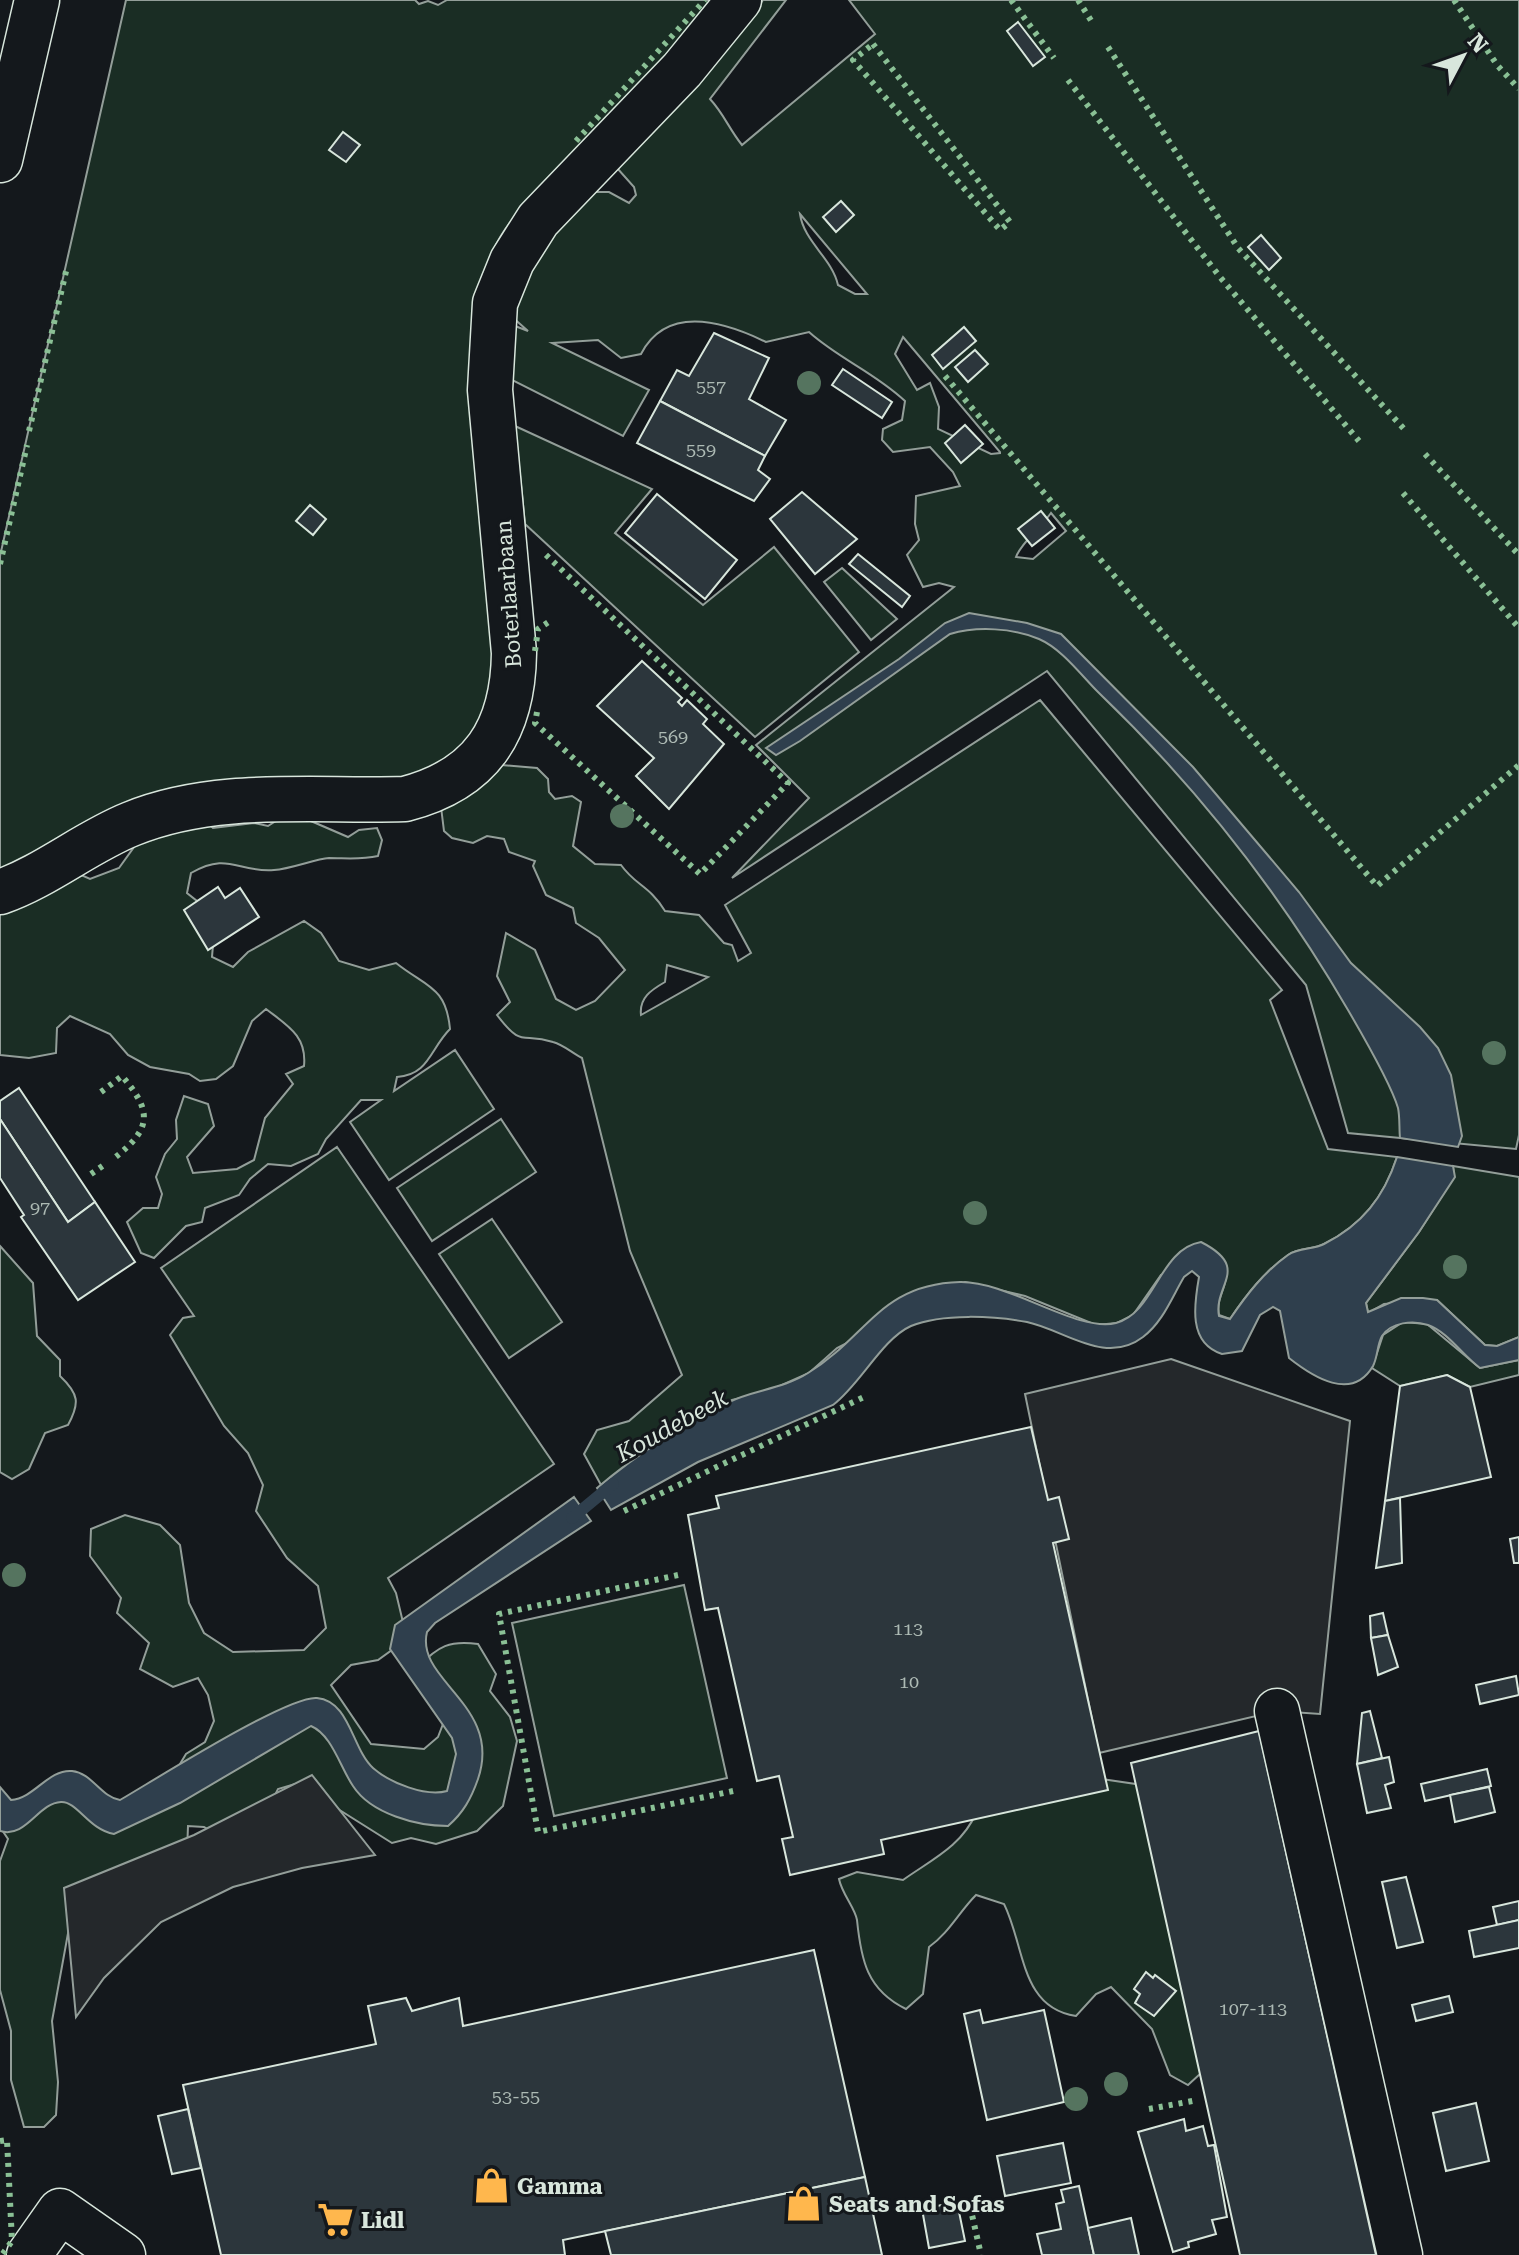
<svg xmlns="http://www.w3.org/2000/svg" width="1519" height="2255" font-family="'Roboto Serif',serif">
  <style>
    .green { fill: #1a2d24; stroke: #939e99; stroke-width: 2; fill-rule: evenodd }
    .parking { fill: #24282b; stroke: #939e99; stroke-width: 2 }
    .water { fill: #2f3f4d; stroke: #939e99; stroke-width: 2 }
    .lines { fill: none; stroke-linecap: round; stroke-linejoin: round }
    .stream { stroke: #2f3f4d; stroke-width: 12 }
    .building { fill: #2c363c; stroke: #d8e6dc; stroke-width: 2 }
    .minor-casing { stroke: #d8e6dc; stroke-width: 47 }
    .major-casing { stroke: #d8e6dc; stroke-width: 47 }
    .minor { stroke: #14181c; stroke-width: 44 }
    .major { stroke: #14181c; stroke-width: 44 }
    .hedge { stroke: #8ac095; stroke-width: 6; stroke-dasharray: 4 6; stroke-linecap: butt }
    .tree { fill: #55745f }
    .labels { text-anchor: middle; stroke-width: 6; stroke-linejoin: round; paint-order: stroke }
    .number-label { font-size: 18px; fill: #adbab4 }
    .street-label { font-size: 22px; fill: #d8e6dc; stroke: #14181c }
    .poi-label { font-size: 22px; font-weight: bold; fill: #d8e6dc; stroke: #14181c; text-anchor: start }
    .water-label { font-size: 24px; font-style: italic; fill: #d8e6dc; stroke: #14181c }
  </style>
  <rect width="100%" height="100%" fill="#14181c"/>
  <g class="green">
    <path d="M126,0H415L419,4L428,1L438,5L447,0H716C674,49 633,100 589,147C557,182 510,207 492,254C455,350 481,468 492,567C498,616 513,682 486,728C464,764 424,781 385,787L179,791L133,818L96,830L75,858L81,875L90,879L119,868L134,847L138,829L164,807L184,801L213,828L254,823L268,826L290,812L348,837L359,830L377,828L382,840L378,856C360,860 346,858 329,858C315,859 291,869 274,870C237,873 229,851 191,873L187,893L206,908L218,909L221,924L214,933L212,957L233,967L248,952L304,921L321,933L339,961L369,970L396,963C426,987 446,986 450,1029C430,1049 429,1075 397,1077L394,1091L455,1050L494,1109L389,1180L350,1122L381,1100H361L326,1139L318,1154L291,1166L268,1164L250,1179L239,1195L205,1208L202,1222L186,1226L154,1258L141,1253L127,1222L143,1208H158L162,1194L156,1177L165,1154L177,1139L176,1120L184,1096L208,1104L214,1126L187,1157L193,1173L237,1169L254,1160L265,1118L293,1084L286,1074L304,1066C307,1036 288,1026 266,1009L252,1021L233,1066L216,1079L200,1081L189,1074L150,1067L128,1055L110,1034L70,1016L57,1028L56,1053L29,1058L0,1055V556Z"/>
    <path d="M763,0H786L710,99C724,114 729,129 742,145L875,34L849,0H1519V1135L1516,1149L1348,1133L1306,985L1047,671L732,878L809,798L756,745L954,587L939,583L923,587L907,555L919,540L915,524L916,496L960,486L953,472L930,447L893,452L882,440L883,429L902,420L905,401C874,372 839,359 809,332L766,342C725,322 667,304 641,354L621,358L598,340L552,343L649,390L623,436L508,378L515,326L528,331L511,316L504,266L583,192H609L629,203L636,195L634,187L617,168L687,93ZM800,214L867,294H855L838,285C832,258 804,242 800,214ZM903,337L1000,452V453L991,454L938,429L939,407L930,383L917,390L895,354ZM1051,513L1066,531L1033,559L1016,557C1021,543 1041,527 1051,513Z"/>
    <path d="M515,426L652,489L615,533L703,605L774,547L859,652L755,737L525,524Z"/>
    <path d="M842,568L897,619L871,640L824,582Z"/>
    <path d="M1040,700L1282,990L1270,1000L1328,1149L1397,1157C1384,1197 1362,1225 1324,1244C1313,1250 1299,1247 1288,1255C1264,1272 1247,1294 1230,1319L1219,1315C1215,1296 1231,1285 1225,1262L1161,1275L1133,1315L1117,1323L1096,1325L1025,1296L965,1282L837,1348L809,1373L764,1393L732,1400L668,1436L601,1485L584,1454L597,1430L629,1421L682,1375L630,1251L582,1058C572,1053 564,1045 553,1042C521,1032 523,1049 497,1015L510,1002L497,976L506,933L535,950L556,999L576,1010L595,1001L625,970L599,938L576,923L573,908L546,895L533,866L535,861L509,852L504,839L487,836L473,843L452,838L444,831L441,807L490,764L537,768L548,779L549,792L555,799L572,796L581,802L573,846L595,864L621,865C636,886 649,885 665,911L699,915L724,943L732,945L738,961L751,953L725,905ZM667,965L708,977L641,1015C639,998 651,990 665,982Z"/>
    <path d="M501,1119L536,1172L432,1241L397,1188Z"/>
    <path d="M337,1147L554,1464L388,1578L396,1593L407,1639L378,1660L351,1665L331,1685L371,1744L424,1749L438,1737L446,1716L418,1667C438,1646 450,1640 478,1644L496,1674L490,1691L510,1717L517,1741L503,1806L477,1831L436,1844L411,1838L392,1843L338,1809L314,1786L295,1784L278,1789L270,1805L229,1842L204,1827L188,1826L187,1853L71,1917L52,2021L58,2082L56,2115L44,2127H24L11,2080V2031L0,1990V1861L8,1839L0,1827L49,1797L118,1807L174,1774L186,1754L205,1742L214,1721L208,1695L198,1678L173,1687L140,1669L149,1643L117,1613L121,1598L90,1556L91,1529L125,1515L160,1525L180,1545L189,1603L204,1633L233,1652L304,1650L326,1628L318,1586L287,1558L256,1511L263,1485L248,1453L224,1426L170,1335L183,1318L194,1316L161,1268Z"/>
    <path d="M1453,1166L1519,1177V1337L1497,1346L1485,1345L1437,1300L1384,1304L1368,1313L1366,1303L1419,1232L1454,1177Z"/>
    <path d="M492,1219L562,1322L509,1358L439,1254Z"/>
    <path d="M0,1246L33,1283L37,1336L60,1360V1376C79,1394 80,1403 68,1425L45,1433L29,1469L12,1479L0,1472Z"/>
    <path d="M1403,1322L1427,1324L1480,1368L1519,1360V1375L1470,1387L1447,1375L1400,1386L1372,1368L1383,1335Z"/>
    <path d="M684,1585L727,1778L554,1816L512,1623Z"/>
    <path d="M1095,1778L1149,1786L1212,2063L1188,2085L1170,2075L1152,2029L1111,1987L1096,1994L1076,2016C1020,2008 1025,1946 1004,1904L976,1895C959,1912 949,1933 929,1947L923,1994L906,2009C867,1990 861,1960 857,1920C855,1908 842,1894 839,1879L857,1872L903,1880C931,1860 962,1846 976,1813Z"/>
  </g>
  <g class="parking">
    <path d="M1171,1359L1350,1421L1320,1714L1277,1711L1099,1753L1025,1394Z"/>
    <path d="M312,1775L375,1855L302,1868L233,1887L161,1922L104,1978L76,2017L64,1888L194,1835Z"/>
  </g>
  <g class="water">
    <path d="M969,613L1027,623L1061,634L1193,767L1299,892L1351,963L1420,1027L1438,1048L1451,1075L1462,1136L1458,1147L1400,1138C1399,1129 1400,1117 1398,1108C1391,1084 1362,1034 1348,1010C1280,893 1196,786 1098,692C1081,675 1062,649 1039,639C1013,628 977,626 950,634L800,741L776,755L766,748L899,659L945,623Z"/>
    <path d="M1397,1157L1453,1166L1455,1177L1419,1232L1366,1303L1368,1312L1401,1298H1423L1437,1300L1485,1345L1497,1346L1519,1337V1360L1480,1368C1463,1356 1448,1332 1428,1325C1413,1320 1391,1322 1382,1336C1377,1345 1378,1356 1373,1366C1352,1402 1313,1377 1289,1358L1280,1311L1273,1307L1260,1315L1242,1351L1222,1354C1188,1343 1194,1305 1199,1277L1192,1271L1184,1277C1172,1297 1163,1322 1143,1337C1105,1366 1065,1330 1027,1322C995,1316 942,1313 911,1326C882,1339 860,1385 833,1405L698,1462L611,1510L597,1488C636,1455 682,1425 729,1402C753,1390 783,1389 808,1373C867,1337 880,1284 960,1282C1009,1281 1077,1333 1116,1323C1155,1313 1159,1249 1201,1242C1252,1268 1213,1285 1219,1316L1230,1319C1247,1294 1264,1272 1288,1255C1299,1247 1313,1250 1324,1244C1362,1225 1384,1197 1397,1157Z"/>
    <path d="M574,1497L591,1521L435,1623L427,1632C415,1681 503,1705 478,1779C471,1799 463,1813 448,1826C417,1826 371,1814 353,1786C340,1767 332,1735 311,1726L180,1803L114,1834C89,1830 77,1801 61,1802C38,1803 26,1839 0,1831V1787L11,1800C35,1798 48,1769 72,1771C92,1773 101,1797 120,1800C153,1781 288,1695 317,1698C350,1701 352,1749 373,1768C390,1783 426,1797 447,1791L456,1754L452,1738L390,1649L395,1625Z"/>
  </g>
  <g class="lines">
    <path class="stream" d="M572,1518L613,1484"/>
  </g>
  <g class="building">
    <path d="M1018,22L1045,57L1033,66L1007,31Z"/>
    <path d="M343,132L360,145L346,162L329,150Z"/>
    <path d="M841,201L854,215L836,232L823,217Z"/>
    <path d="M1261,235L1281,258L1269,270L1248,247Z"/>
    <path d="M964,327L976,341L943,369L932,355Z"/>
    <path d="M714,333L769,358L749,399L786,420L765,456L660,401L677,370L689,376Z"/>
    <path d="M975,350L988,364L968,382L955,367Z"/>
    <path d="M843,369L892,402L882,418L832,385Z"/>
    <path d="M660,401L765,456L758,470L770,479L754,501L637,443Z"/>
    <path d="M965,425L983,444L961,463L945,443Z"/>
    <path d="M802,492L857,539L815,574L770,519Z"/>
    <path d="M657,494L737,560L705,599L625,533Z"/>
    <path d="M310,505L326,519L313,535L296,521Z"/>
    <path d="M1041,511L1055,528L1032,546L1018,529Z"/>
    <path d="M858,554L910,596L902,607L849,564Z"/>
    <path d="M642,661L682,698L678,702L682,706L687,700L707,719L703,724L724,744L669,809L636,776L654,758L597,706Z"/>
    <path d="M218,887L225,898L240,888L259,917L208,950L184,910Z"/>
    <path d="M19,1088L95,1202L68,1222L0,1119V1101Z"/>
    <path d="M0,1119L68,1222L95,1202L135,1262L78,1300L21,1217L24,1215L0,1178Z"/>
    <path d="M1447,1375L1470,1387L1491,1477L1385,1501L1400,1386Z"/>
    <path d="M1031,1427L1048,1500L1059,1497L1069,1539L1053,1543L1108,1790L881,1840L884,1854L790,1875L782,1839L793,1837L779,1776L757,1781L718,1608L705,1610L688,1515L719,1508L716,1496Z"/>
    <path d="M1400,1498L1402,1563L1376,1568L1385,1501Z"/>
    <path d="M1519,1537V1563H1514L1510,1539Z"/>
    <path d="M1383,1613L1388,1635L1371,1638L1370,1616Z"/>
    <path d="M1388,1635L1398,1667L1378,1675L1371,1638Z"/>
    <path d="M1516,1676L1519,1695L1480,1704L1476,1685Z"/>
    <path d="M1370,1711L1382,1758L1357,1764L1362,1713Z"/>
    <path d="M1259,1731L1376,2255H1240L1131,1763Z"/>
    <path d="M1389,1757L1394,1782L1385,1785L1391,1808L1367,1813L1357,1764Z"/>
    <path d="M1487,1769L1491,1786L1425,1801L1421,1784Z"/>
    <path d="M1489,1787L1495,1812L1455,1822L1450,1795Z"/>
    <path d="M1406,1877L1423,1942L1397,1948L1382,1882Z"/>
    <path d="M1519,1901V1920L1497,1925L1493,1907Z"/>
    <path d="M1519,1920V1948L1474,1957L1469,1931Z"/>
    <path d="M814,1950L865,2177L563,2240L565,2255H221L183,2085L376,2044L368,2006L406,1998L412,2011L459,1998L463,2026Z"/>
    <path d="M1146,1972L1153,1978L1155,1975L1176,1991L1154,2016L1135,2003L1140,1994L1134,1989Z"/>
    <path d="M1449,1996L1453,2012L1416,2021L1412,2005Z"/>
    <path d="M980,2010L983,2023L1044,2010L1064,2102L987,2120L964,2014Z"/>
    <path d="M1476,2103L1489,2161L1446,2171L1433,2113Z"/>
    <path d="M188,2109L201,2168L172,2174L158,2116Z"/>
    <path d="M1184,2119L1186,2131L1203,2126L1208,2146L1214,2145L1227,2217L1212,2220L1216,2234L1188,2242L1189,2247L1173,2252L1138,2132Z"/>
    <path d="M1063,2143L1071,2183L1005,2196L997,2156Z"/>
    <path d="M865,2177L882,2255H611L605,2231Z"/>
    <path d="M1079,2186L1094,2255H1042L1037,2234L1061,2229L1056,2204L1064,2202L1061,2190Z"/>
    <path d="M957,2202L965,2241L929,2248L922,2209Z"/>
    <path d="M1131,2218L1139,2255H1094L1088,2228Z"/>
  </g>
  <g class="lines">
    <defs>
      <g id="minor">
        <path d="M0,892C46,876 86,842 131,824C216,789 316,802 405,799C482,779 513,730 514,653L490,390L495,303L512,261L538,220L682,70L739,0"/>
        <path d="M1277,1711L1400,2255"/>
        <path d="M29,2255L60,2211L123,2255"/>
      </g>
      <path id="major" d="M0,160L37,0"/>
    </defs>
    <use href="#minor" class="minor-casing"/>
    <use href="#major" class="major-casing"/>
    <use href="#minor" class="minor"/>
    <use href="#major" class="major"/>
    <g class="hedge">
      <path d="M1011,0L1054,58"/>
      <path d="M1078,0L1092,22"/>
      <path d="M1454,0L1497,65L1519,89"/>
      <path d="M873,44L1010,222L1000,230L853,60Z"/>
      <path d="M1108,47L1238,248L1405,430"/>
      <path d="M1068,80L1220,277L1359,441"/>
      <path d="M576,141L705,0"/>
      <path d="M945,376L1377,886L1519,765"/>
      <path d="M29,431L67,267"/>
      <path d="M1425,454L1519,555"/>
      <path d="M1403,493L1519,628"/>
      <path d="M0,564L27,445"/>
      <path d="M535,651L538,629L550,621"/>
      <path d="M537,712L535,723L700,874L788,783L545,554"/>
      <path d="M101,1092L122,1076C153,1112 152,1129 113,1159"/>
      <path d="M91,1174L104,1165"/>
      <path d="M624,1511L866,1396"/>
      <path d="M678,1575L499,1614L538,1832L738,1790"/>
      <path d="M1149,2109L1198,2100"/>
      <path d="M0,2141L7,2140L12,2241L2,2255"/>
      <path d="M970,2206L981,2255"/>
    </g>
  </g>
  <g class="tree">
    <circle cx="809" cy="383" r="12"/>
    <circle cx="622" cy="816" r="12"/>
    <circle cx="1494" cy="1053" r="12"/>
    <circle cx="975" cy="1213" r="12"/>
    <circle cx="1455" cy="1267" r="12"/>
    <circle cx="14" cy="1575" r="12"/>
    <circle cx="1116" cy="2084" r="12"/>
    <circle cx="1076" cy="2099" r="12"/>
  </g>
  <defs>
    <symbol id="shop-bare" viewBox="-9 -9 18 18"><path d="M-5-2.5h2.3a2.7 3.5 0 0 1 5.4 0H5L5.5 6h-11ZM-1.5-2.5h3a1.5 2.3 0 0 0-3 0Z" fill="#ffb74d" stroke="#14181c" stroke-width="2.5" paint-order="stroke"/></symbol>
    <symbol id="supermarket-bare" viewBox="-9 -9 18 18"><path d="M-6-5.5h2.5l.6 2H6L4.5 2H-2.5L-4.4-4H-6ZM-1.5 3.2a1.3 1.3 0 1 0 .1 0ZM3 3.2a1.3 1.3 0 1 0 .1 0Z" fill="#ffb74d" stroke="#14181c" stroke-width="2.5" paint-order="stroke"/></symbol>
  </defs>
  <g fill-rule="evenodd">
    <use href="#shop-bare" x="466" y="2160" width="51" height="51"/>
    <use href="#shop-bare" x="778" y="2178" width="51" height="51"/>
    <use href="#supermarket-bare" x="310" y="2194" width="51" height="51"/>
  </g>
  <g class="labels">
    <g class="number-label">
      <text x="711" y="393">557</text>
      <text x="701" y="456">559</text>
      <text x="673" y="743">569</text>
      <text x="40" y="1214">97</text>
      <text x="908" y="1635">113</text>
      <text x="909" y="1688">10</text>
      <text x="1253" y="2015">107-113</text>
      <text x="516" y="2103">53-55</text>
    </g>
    <g class="street-label">
      <text transform="translate(508 594) rotate(-94)" y="8">Boterlaarbaan</text>
    </g>
    <g class="poi-label">
      <text x="517" y="2194">Gamma</text>
      <text x="829" y="2212">Seats and Sofas</text>
      <text x="361" y="2228">Lidl</text>
    </g>
    <g class="water-label">
      <text transform="translate(672 1426) rotate(-29)" y="8">Koudebeek</text>
    </g>
  </g>
  <g transform="translate(1463 56) rotate(49)" stroke="#14181c" stroke-width="6" paint-order="stroke">
  <path d="M0-6L14 30L0 20L-14 30Z" fill="#d8e6dc"/>
  <text y="-12" font-size="22" font-weight="bold" text-anchor="middle" fill="#d8e6dc">N</text>
  </g>
</svg>
